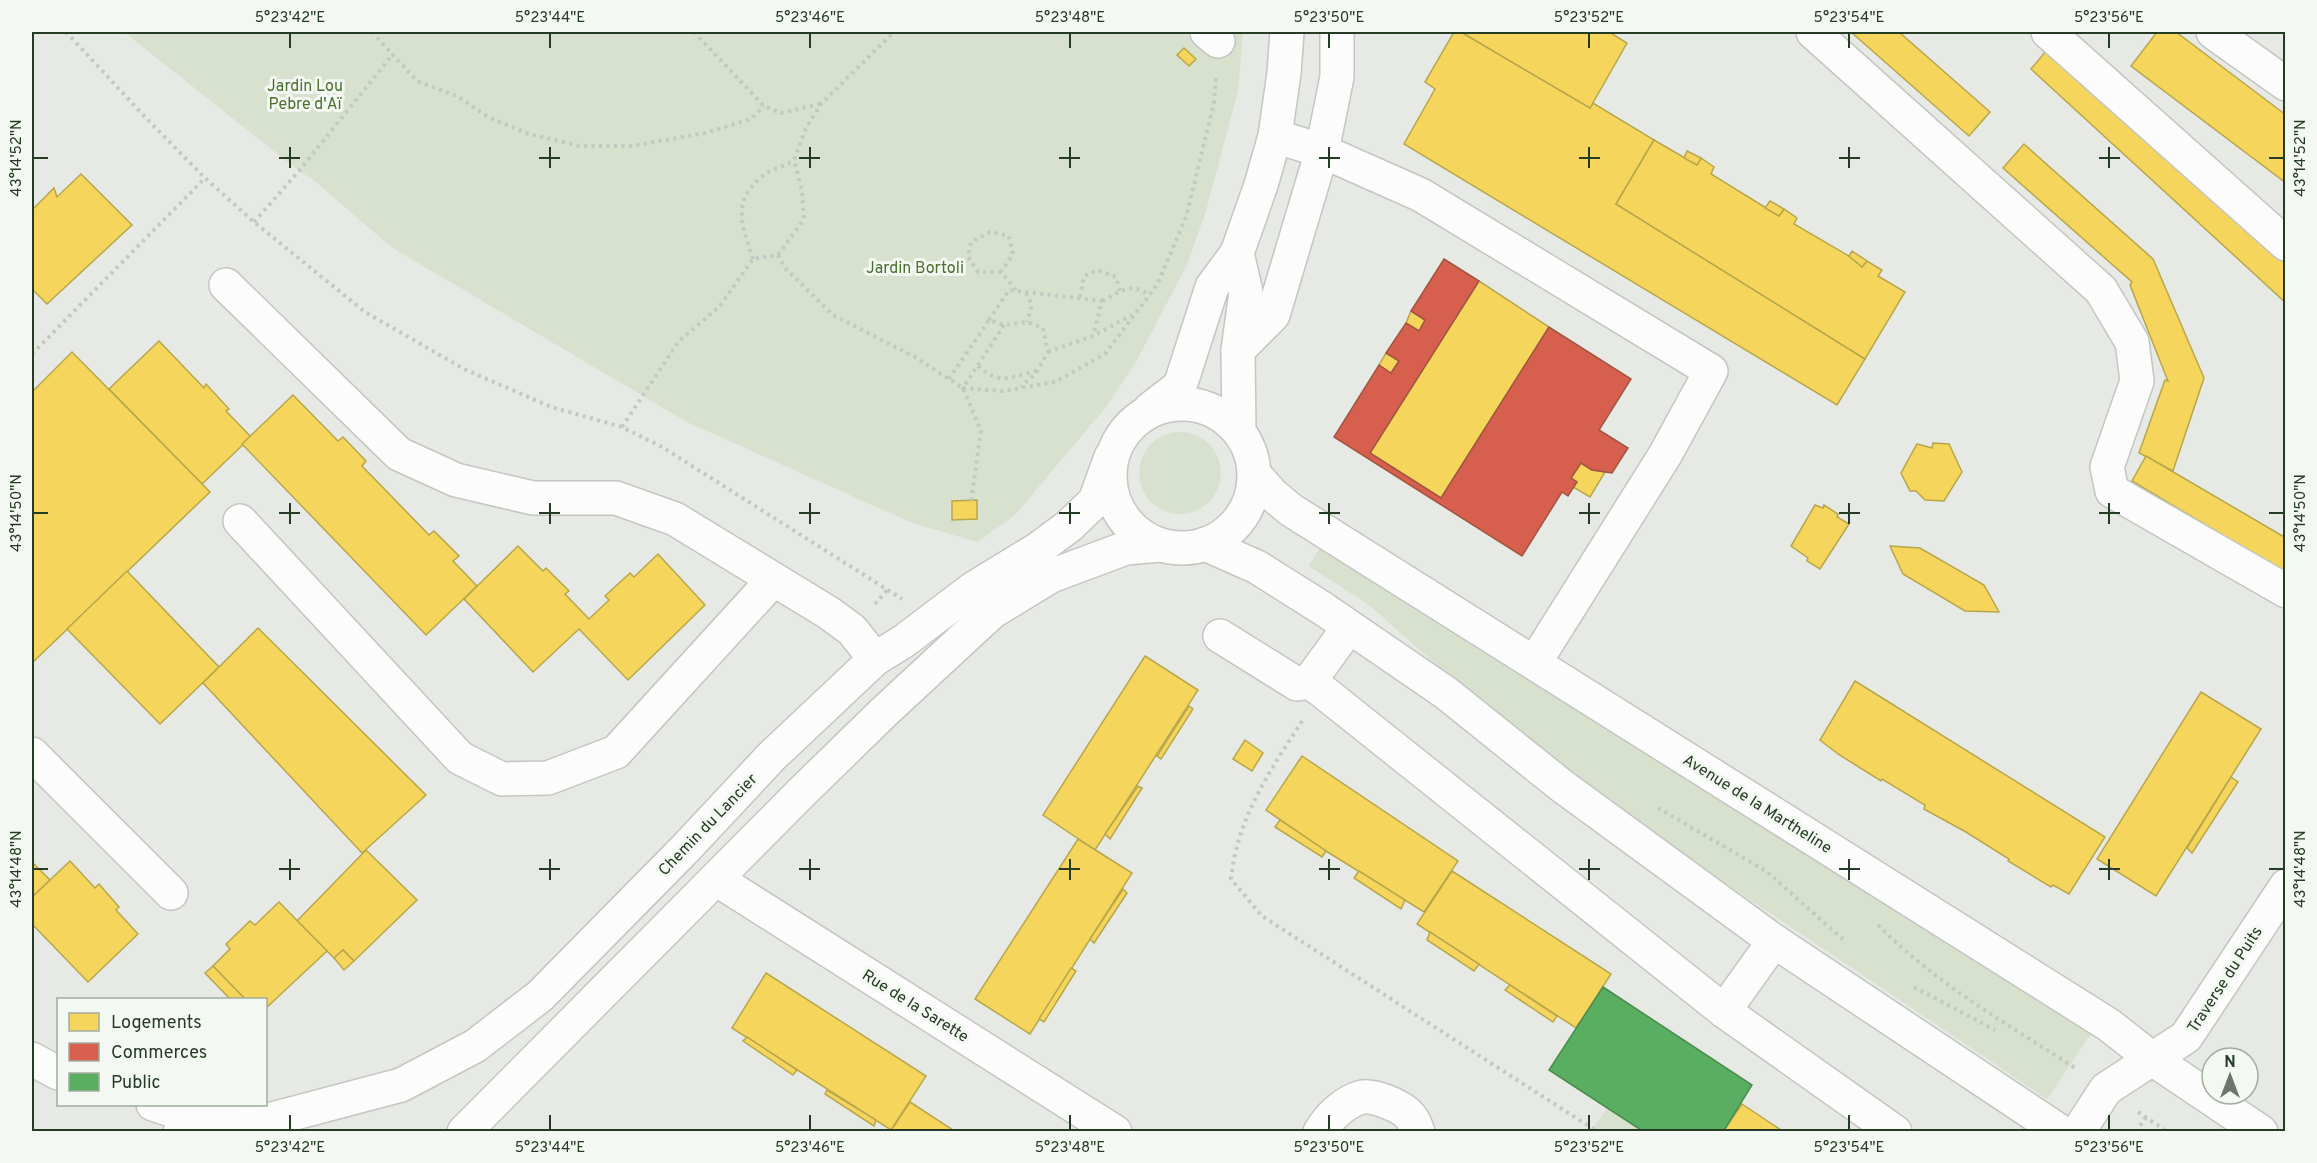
<svg xmlns="http://www.w3.org/2000/svg" width="2317" height="1163" font-family="Overpass,sans-serif">
  <style>
    .green { fill: #d8e1ce }
    .homes { fill: #f6d55c; stroke: #b7a74b; stroke-width: 1.5 }
    .shops { fill: #d6604d; stroke: #a15540; stroke-width: 1.5 }
    .public { fill: #5aae61; stroke: #4a8c4e; stroke-width: 1.5 }
    .lines { fill: none; stroke-linecap: round; stroke-linejoin: round }
    .minor-casing { stroke: #c3c6c1; stroke-width: 36 }
    .path { stroke: #c2c9c1; stroke-width: 4; stroke-dasharray: 3 4.5; stroke-linecap: butt }
    .minor { stroke: #fbfcfb; stroke-width: 33 }
    .ticks { fill: none; stroke: #253b23; stroke-width: 2 }
    .labels { text-anchor: middle; stroke-width: 6; stroke-linejoin: round; paint-order: stroke }
    .park-label { font-size: 16px; fill: #4c6f30; stroke: #f4f8f2 }
    .street-label { font-size: 16px; fill: #253b23; stroke: #f4f8f2 }
    .neatline { fill: none; stroke: #253b23; stroke-width: 2 }
    .ticks-label { font-size: 15px; text-anchor: middle; fill: #253b23 }
  </style>
  <rect width="100%" height="100%" fill="#e6e9e4"/>
  <g class="green">
    <path d="M124,32H1243L1238,91L1206,211L1187,265L1137,360L1107,406L1014,516L977,542L910,522L687,422L391,247L315,181L299,171Z"/>
    <circle cx="1180" cy="473" r="41"/>
    <path d="M1322,544L2093,1031L2047,1099L1697,864L1506,726L1369,605L1309,566Z"/>
    <path d="M1607,1108L1644,1132H1591Z"/>
  </g>
  <g class="homes">
    <path d="M1454,32H1461L1590,108L1593,103L1654,140L1616,204L1865,359L1837,405L1404,144L1435,89L1425,82Z"/>
    <path d="M1461,32H1609L1627,43L1590,108Z"/>
    <path d="M1851,32H1899L1990,112L1969,136Z"/>
    <path d="M2157,32H2176L2286,115V183L2131,66Z"/>
    <path d="M2051,45L2286,261V303L2031,69Z"/>
    <path d="M1184,48L1196,59L1189,66L1177,55Z"/>
    <path d="M1654,140L1697,165L1701,158L1714,167L1711,174L1779,216L1784,209L1797,218L1794,224L1849,256L1862,267L1867,261L1882,270L1878,276L1905,292L1865,359L1616,204Z"/>
    <path d="M2024,144L2153,259L2204,378L2173,471L2139,453L2165,380L2168,381L2130,285L2132,282L2003,168Z"/>
    <path d="M1687,151L1701,158L1697,165L1684,158Z"/>
    <path d="M81,174L132,225L47,304L32,289V210L54,188L57,197Z"/>
    <path d="M1770,201L1784,209L1779,216L1765,208Z"/>
    <path d="M1852,251L1867,261L1862,267L1849,256Z"/>
    <path d="M1479,281L1549,327L1441,498L1370,453Z"/>
    <path d="M1411,311L1425,320L1419,331L1406,323Z"/>
    <path d="M159,341L204,388L206,384L229,409L226,411L251,437L202,484L109,389Z"/>
    <path d="M72,352L210,492L32,663V392Z"/>
    <path d="M1386,353L1399,361L1391,373L1379,365Z"/>
    <path d="M293,395L338,441L343,437L366,461L362,466L429,535L434,531L459,556L453,561L477,586L426,635L242,444Z"/>
    <path d="M1933,443L1949,444L1962,472L1944,501L1925,500L1916,491H1910L1901,473L1917,444L1932,448Z"/>
    <path d="M2146,456L2286,538V573L2132,481Z"/>
    <path d="M1581,463L1592,470L1605,472L1590,497L1573,487L1577,482L1571,478Z"/>
    <path d="M977,500V519L952,520V501Z"/>
    <path d="M1815,505L1823,508L1824,505L1838,514L1837,517L1849,524L1820,569L1807,561L1808,558L1791,546Z"/>
    <path d="M518,546L543,571L546,568L569,591L565,594L589,619L609,600L605,596L630,573L634,577L658,554L705,605L628,680L579,629L533,672L464,599Z"/>
    <path d="M1890,546L1920,548L1984,585L1999,612L1965,611L1903,574Z"/>
    <path d="M127,571L219,667L160,724L67,629Z"/>
    <path d="M258,628L426,795L362,853L203,683Z"/>
    <path d="M1145,656L1198,690L1095,850L1043,815Z"/>
    <path d="M1855,681L2105,837L2069,894L2053,885L2051,887L2008,861L2009,859L1966,832L1924,809L1925,805L1882,779L1881,781L1838,754L1820,740Z"/>
    <path d="M2201,692L2261,729L2156,896L2097,859Z"/>
    <path d="M1189,706L1193,709L1161,759L1157,756Z"/>
    <path d="M1245,740L1263,753L1252,771L1233,759Z"/>
    <path d="M1302,756L1458,861L1424,912L1326,851L1266,810Z"/>
    <path d="M2231,777L2238,782L2192,853L2187,848Z"/>
    <path d="M1138,786L1142,788L1110,839L1105,834Z"/>
    <path d="M1280,820L1326,851L1322,857L1275,827Z"/>
    <path d="M1078,839L1132,873L1030,1034L975,999Z"/>
    <path d="M366,850L417,900L354,961L343,950L334,958L297,921Z"/>
    <path d="M70,861L95,888L99,884L119,907L116,910L138,934L88,982L32,924V897Z"/>
    <path d="M32,862L50,880L32,897Z"/>
    <path d="M1359,871L1405,900L1401,909L1354,878Z"/>
    <path d="M1452,871L1611,974L1576,1028L1417,924Z"/>
    <path d="M1123,889L1127,893L1094,943L1090,939Z"/>
    <path d="M279,902L327,951L266,1008V1000H246L213,966L230,949L226,944L250,921L255,925Z"/>
    <path d="M1430,932L1479,964L1474,971L1427,940Z"/>
    <path d="M343,950L354,961L344,970L334,958Z"/>
    <path d="M213,966L246,1000H231L205,973Z"/>
    <path d="M1071,968L1076,971L1044,1022L1039,1019Z"/>
    <path d="M766,973L926,1076L891,1130L732,1028Z"/>
    <path d="M1510,985L1557,1016L1553,1022L1505,990Z"/>
    <path d="M747,1037L797,1070L793,1075L743,1041Z"/>
    <path d="M827,1090L876,1120L874,1126L825,1094Z"/>
    <path d="M910,1102L956,1132H890Z"/>
    <path d="M1742,1104L1784,1132H1723Z"/>
  </g>
  <path class="shops" d="M1444,259L1479,281L1370,453L1441,498L1549,327L1631,379L1599,430L1628,448L1612,473L1592,470L1581,463L1571,478L1577,482L1568,496L1562,492L1522,556L1334,437L1379,365L1391,373L1399,361L1386,353L1406,323L1419,331L1425,320L1411,311Z"/>
  <path class="public" d="M1603,987L1752,1085L1723,1132H1644L1549,1070Z"/>
  <g class="lines">
    <defs>
      <g id="minor">
        <path d="M1207,32L1218,41"/>
        <path d="M1813,32L2101,290L2132,342L2137,381L2107,467L2112,491L2286,591"/>
        <path d="M2048,32L2286,244"/>
        <path d="M2213,32L2286,84"/>
        <path d="M1275,136L1322,151L1421,195L1711,371L1665,455L1535,662"/>
        <path d="M1237,253L1246,292L1238,350L1239,430"/>
        <path d="M226,285L399,454L456,480L533,498H616L675,519L829,613L852,630L875,659"/>
        <path d="M1238,350L1273,315L1322,151L1337,77V32"/>
        <circle cx="1182" cy="476" r="72"/>
        <path d="M1150,409L1180,386L1212,287L1237,253L1261,185L1275,136L1284,73L1287,32"/>
        <path d="M1255,475L1273,495L1291,510L2109,1025L2151,1058L2261,1132"/>
        <path d="M240,521L460,758L502,779L548,778L616,752L773,580"/>
        <path d="M1205,544L1257,567L1322,608L1446,693L1562,786L1774,941L2061,1132"/>
        <path d="M1220,636L1297,684L1309,682L1321,690L1724,1011L1895,1132"/>
        <path d="M1309,682L1349,627"/>
        <path d="M32,754L171,893"/>
        <path d="M716,879L1115,1132"/>
        <path d="M1724,1011L1774,941"/>
        <path d="M32,1059L58,1073"/>
        <path d="M153,1104L207,1122"/>
        <path d="M257,1123L401,1085L475,1046L540,996L685,849L772,756L875,659L904,641L974,588L1038,549L1069,526L1095,501L1111,457"/>
        <path d="M180,1132L207,1122L257,1123L277,1130"/>
        <path d="M464,1132L805,789L884,712L992,612L1051,576L1126,548L1160,545"/>
        <path d="M1320,1132C1329,1117 1344,1102 1362,1097C1374,1095 1401,1106 1409,1115C1413,1119 1416,1126 1418,1132"/>
        <path d="M2078,1132L2106,1089L2186,1037L2286,886"/>
      </g>
    </defs>
    <use href="#minor" class="minor-casing"/>
    <g class="path">
      <path d="M66,32L145,117L205,178L254,222L365,312L464,369L551,407L622,427L662,447L902,599"/>
      <path d="M372,32L417,81L457,96L488,117L529,134L580,146H632L705,133L751,119L764,106"/>
      <path d="M694,32L764,106L781,113L820,104"/>
      <path d="M254,222L299,171L393,54"/>
      <path d="M778,255L785,268L833,315L915,357L963,388L981,431L971,501"/>
      <path d="M753,259C745,234 732,206 754,184C758,180 763,175 768,172C777,168 785,166 794,160"/>
      <path d="M1001,272H978L968,257L971,242L990,232L1009,236L1013,254L1001,272L1017,291"/>
      <path d="M1026,293L1032,305L1027,322"/>
      <path d="M1080,297L1084,276L1098,270L1116,277L1120,292"/>
      <path d="M1102,301C1120,292 1131,281 1149,295"/>
      <path d="M989,320L1009,290L1102,301L1093,336"/>
      <path d="M1004,325L963,388L1003,391L1055,382L1105,354L1157,285L1186,217L1214,103L1216,77"/>
      <path d="M1048,352L1093,336L1132,315"/>
      <path d="M32,354L205,178"/>
      <path d="M978,366C1001,386 1011,377 1038,370"/>
      <path d="M949,379L989,320L1004,325L1027,322L1043,328L1048,352L1036,373L1021,387"/>
      <path d="M622,427L679,341L719,307L753,259L778,255L804,219L802,190L794,160L806,128L821,104L894,32"/>
      <path d="M875,604L888,589"/>
      <path d="M1302,721C1270,771 1237,818 1231,879L1262,916L1598,1132"/>
      <path d="M1658,808L1766,871L1846,942"/>
      <path d="M1878,925C1935,983 2007,1024 2075,1068"/>
      <path d="M1914,987L1995,1030"/>
      <path d="M2138,1112L2168,1132"/>
      <path d="M2136,1132L2146,1117"/>
    </g>
    <use href="#minor" class="minor"/>
  </g>
  <path class="ticks" d="M290,33V48M550,33V48M810,33V48M1070,33V48M1329,33V48M1589,33V48M1849,33V48M2109,33V48M290,147V168M550,147V168M810,147V168M1070,147V168M1329,147V168M1589,147V168M1849,147V168M2109,147V168M33,158H48M279,158H300M539,158H560M799,158H820M1059,158H1080M1319,158H1340M1579,158H1600M1839,158H1860M2099,158H2120M2269,158H2284M290,503V524M550,503V524M810,503V524M1070,503V524M1329,503V524M1589,503V524M1849,503V524M2109,503V524M33,513H48M279,513H300M539,513H560M799,513H820M1059,513H1080M1319,513H1340M1579,513H1600M1839,513H1860M2099,513H2120M2269,513H2284M290,859V880M550,859V880M810,859V880M1070,859V880M1329,859V880M1589,859V880M1849,859V880M2109,859V880M33,869H48M279,869H300M539,869H560M799,869H820M1059,869H1080M1319,869H1340M1579,869H1600M1839,869H1860M2099,869H2120M2269,869H2284M290,1115V1130M550,1115V1130M810,1115V1130M1070,1115V1130M1329,1115V1130M1589,1115V1130M1849,1115V1130M2109,1115V1130"/>
  <g class="labels">
    <g class="park-label">
      <text x="305" y="91">Jardin Lou<tspan x="305" dy="18">Pebre d'Aï</tspan></text>
      <text x="915" y="273">Jardin Bortoli</text>
    </g>
    <g class="street-label">
      <text transform="translate(1758 803) rotate(32)" y="6">Avenue de la Martheline</text>
      <text transform="translate(707 824) rotate(-46)" y="6">Chemin du Lancier</text>
      <text transform="translate(2224 979) rotate(-57)" y="6">Traverse du Puits</text>
      <text transform="translate(916 1005) rotate(32)" y="6">Rue de la Sarette</text>
    </g>
  </g>
  <rect width="2317" height="1163" fill="none" stroke="#f4f8f2" stroke-width="66"/>
  <rect x="57" y="998" width="210" height="108" fill="#f4f8f2" stroke="#a1ac9f" stroke-width="1.5"/>
  <rect x="69" y="1013" width="30" height="18" fill="#f6d55c" stroke="#a1ac9f" stroke-width="1.5"/>
  <text x="111" y="1028" font-size="18" fill="#253b23">Logements</text>
  <rect x="69" y="1043" width="30" height="18" fill="#d6604d" stroke="#a1ac9f" stroke-width="1.5"/>
  <text x="111" y="1058" font-size="18" fill="#253b23">Commerces</text>
  <rect x="69" y="1073" width="30" height="18" fill="#5aae61" stroke="#a1ac9f" stroke-width="1.5"/>
  <text x="111" y="1088" font-size="18" fill="#253b23">Public</text>
  <g transform="translate(2230 1076)"><circle r="28" fill="#f4f8f2" stroke="#a1ac9f" stroke-width="1.5"/>
  <path d="M0-4.5L10 22L0 15L-10 22Z" fill="#697867"/>
  <text y="-9" font-size="16" font-weight="bold" text-anchor="middle" fill="#253b23">N</text>
  </g>
  <rect x="33" y="33" width="2251" height="1097" class="neatline"/>
  <g class="ticks-label">
    <text x="290" y="22">5°23'42"E</text>
    <text x="550" y="22">5°23'44"E</text>
    <text x="810" y="22">5°23'46"E</text>
    <text x="1070" y="22">5°23'48"E</text>
    <text x="1329" y="22">5°23'50"E</text>
    <text x="1589" y="22">5°23'52"E</text>
    <text x="1849" y="22">5°23'54"E</text>
    <text x="2109" y="22">5°23'56"E</text>
    <text transform="translate(16 158) rotate(-90)" y="5">43°14'52"N</text>
    <text transform="translate(2300 158) rotate(-90)" y="5">43°14'52"N</text>
    <text transform="translate(16 513) rotate(-90)" y="5">43°14'50"N</text>
    <text transform="translate(2300 513) rotate(-90)" y="5">43°14'50"N</text>
    <text transform="translate(16 869) rotate(-90)" y="5">43°14'48"N</text>
    <text transform="translate(2300 869) rotate(-90)" y="5">43°14'48"N</text>
    <text x="290" y="1152">5°23'42"E</text>
    <text x="550" y="1152">5°23'44"E</text>
    <text x="810" y="1152">5°23'46"E</text>
    <text x="1070" y="1152">5°23'48"E</text>
    <text x="1329" y="1152">5°23'50"E</text>
    <text x="1589" y="1152">5°23'52"E</text>
    <text x="1849" y="1152">5°23'54"E</text>
    <text x="2109" y="1152">5°23'56"E</text>
  </g>
</svg>
